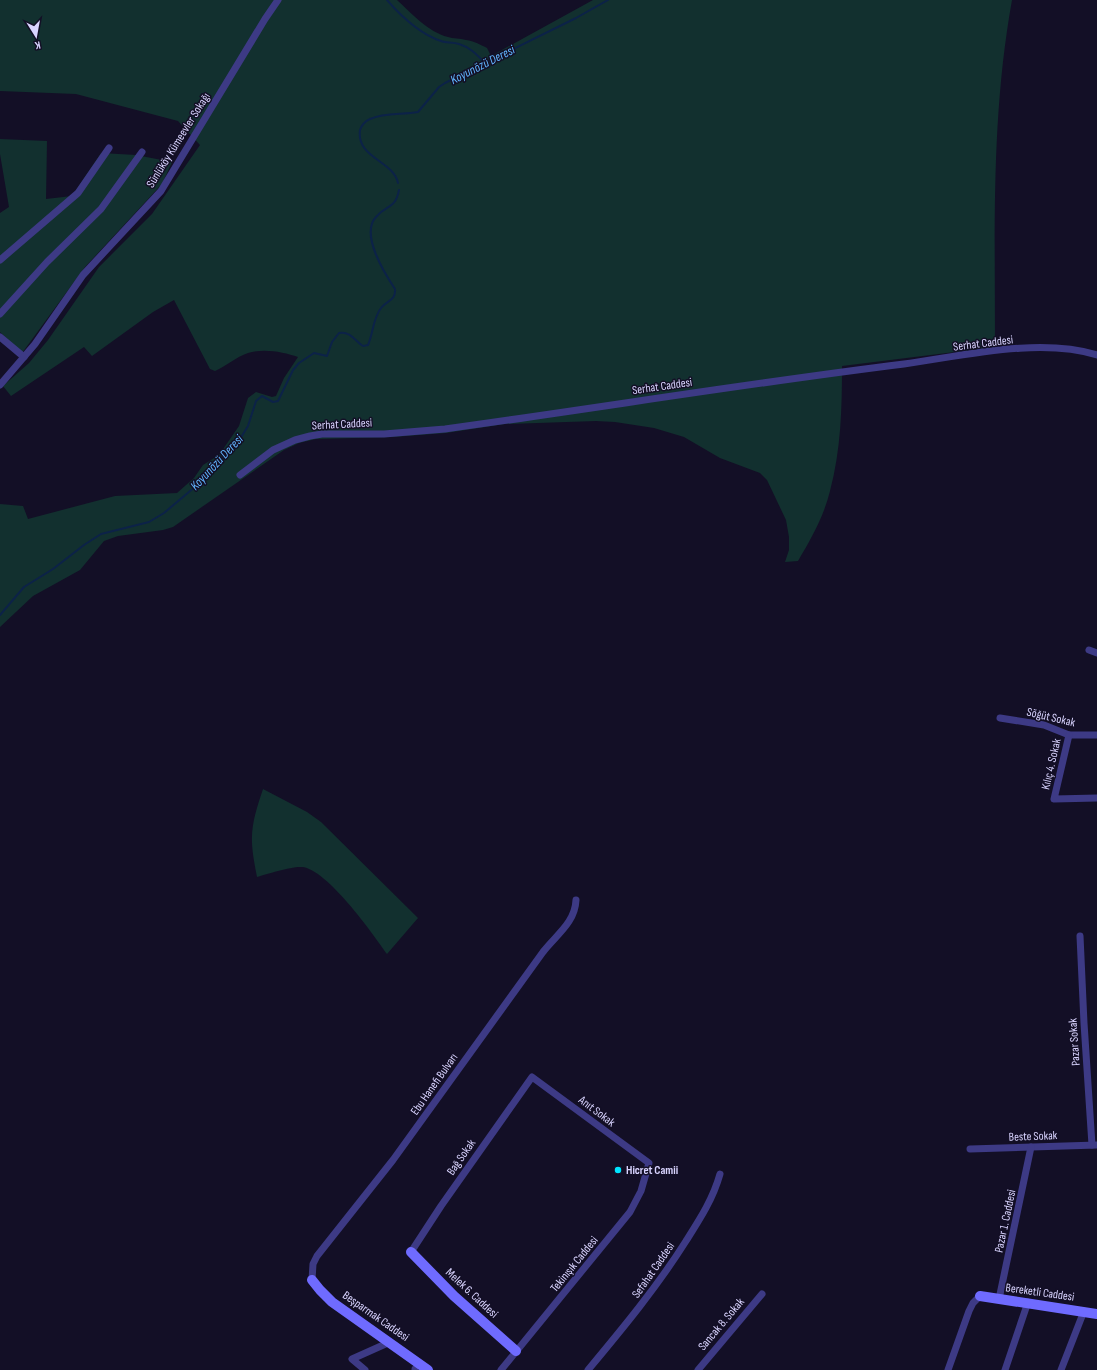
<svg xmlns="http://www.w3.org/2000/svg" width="1097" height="1370" font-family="'Sofia Sans Condensed',sans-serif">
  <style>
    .green { fill: #12302f }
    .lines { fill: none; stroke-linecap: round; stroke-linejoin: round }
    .stream { stroke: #0c2248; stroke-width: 2 }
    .street { stroke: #3d3a85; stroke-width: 7 }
    .secondary { stroke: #6f6bff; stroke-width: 10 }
    .poi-dot { fill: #00e5ff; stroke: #130f26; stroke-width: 1.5 }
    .labels { text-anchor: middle; stroke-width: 3; stroke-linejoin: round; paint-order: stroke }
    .street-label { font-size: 12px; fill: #d9d4ff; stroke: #130f26 }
    .poi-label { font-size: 12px; font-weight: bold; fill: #d9d4ff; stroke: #130f26; text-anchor: start }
    .water-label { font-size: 13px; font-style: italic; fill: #62b6ff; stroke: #130f26 }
  </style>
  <rect width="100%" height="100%" fill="#130f26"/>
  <g class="green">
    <path d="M0,0H397C411,13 428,32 448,37C453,39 460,38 466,40C474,41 481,45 487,48L491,56L593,0H1012C991,117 995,229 995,347L842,366C842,408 841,450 830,491C824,516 811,539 798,561L785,562L789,550V537L786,520L767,480L760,473L720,458L684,437L654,428L615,422L596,421L505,424L446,433L393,437L316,439L299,443L284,450L173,527L163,530L118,536L104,541L80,570L33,596L0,627V504L23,506L28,519L115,496L177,493L194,478L203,465L219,455L239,426L248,398L256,392L272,397L276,396L284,378L298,357C284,352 264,348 248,353C236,357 226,366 215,371L210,369L174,300L153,312L92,356L84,347L11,396L3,386L29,363L48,340L99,267L152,214L200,145L178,121L76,94L0,91Z"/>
    <path d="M0,139L47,141L46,199L72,196L101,153L136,155L172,162L162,184L85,267L22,353L0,332V213L9,207L0,154Z"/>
    <path d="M263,789L307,812L321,822L418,918L387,954C373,934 327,869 302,867C292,866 267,874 257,877C249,837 250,828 263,789Z"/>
  </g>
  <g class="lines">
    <g class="stream">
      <path d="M387,0C401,16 420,34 441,41C446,43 453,42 459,44C470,47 478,56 486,64"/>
      <path d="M398,183C394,161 356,158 360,130C361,126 365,121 370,119C385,112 402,115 418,112L439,87L445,83L576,18L608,0"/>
      <path d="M0,615L24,587L53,569L84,545L101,534L149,522L164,513L196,486L240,439L248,426L256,401L262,396L273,402L278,401L293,370L299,363L314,353L327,356L332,342L339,333C351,331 355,341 363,346L368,345C373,334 373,318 381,308C387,300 396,301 395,289C385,274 360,234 376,217C387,204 395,210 399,190"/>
    </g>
    <g class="street">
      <path d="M0,260L78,193L109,148"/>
      <path d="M0,314L47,262L101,209L142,152"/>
      <path d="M0,337L24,357"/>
      <path d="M0,385L35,344L83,275L161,191L265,19L278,0"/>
      <path d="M240,475L273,450L295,440L310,436L322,434H384L445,429C598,408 750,383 904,364C962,356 1040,337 1097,355"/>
      <path d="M1089,650L1097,653"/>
      <path d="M1000,718L1044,725L1069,735H1097"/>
      <path d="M1069,735L1054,799L1097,798"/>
      <path d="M1080,936L1084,1023L1092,1145"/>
      <path d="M970,1149L1097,1145"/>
      <path d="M411,1252L441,1206L532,1077L649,1163L641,1191L630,1212L501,1370"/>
      <path d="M312,1280L313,1264L317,1256L393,1160L543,952C556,935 575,923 576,900"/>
      <path d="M999,1299L1031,1147"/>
      <path d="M365,1370L352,1359L390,1342"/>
      <path d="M415,1370V1369"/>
      <path d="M588,1370C623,1328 657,1287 686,1241C700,1219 713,1199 720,1174"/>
      <path d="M698,1370L762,1294"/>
      <path d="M948,1370L969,1311L973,1303L980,1296"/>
      <path d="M1005,1370L1028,1302"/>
      <path d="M1061,1370L1084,1311"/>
    </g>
    <g class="secondary">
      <path d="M411,1252L454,1296L516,1351"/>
      <path d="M312,1280L320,1290L332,1302L428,1370"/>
      <path d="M980,1296L1097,1314"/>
    </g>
  </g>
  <circle class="poi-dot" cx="618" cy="1170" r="4"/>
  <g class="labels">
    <g class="street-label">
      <text transform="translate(178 140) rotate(-58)" y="4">Sünlüköy Kümeevler Sokağı</text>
      <text transform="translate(983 343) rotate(-7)" y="4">Serhat Caddesi</text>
      <text transform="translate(662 386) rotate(-8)" y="4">Serhat Caddesi</text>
      <text transform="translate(342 424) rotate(-3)" y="4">Serhat Caddesi</text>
      <text transform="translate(1051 717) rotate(13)" y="4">Söğüt Sokak</text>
      <text transform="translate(1051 764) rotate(-77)" y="4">Kılıç 4. Sokak</text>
      <text transform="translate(1074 1042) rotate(-94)" y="4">Pazar Sokak</text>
      <text transform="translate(434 1084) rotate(-55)" y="4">Ebu Hanefi Bulvarı</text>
      <text transform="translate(597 1111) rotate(37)" y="4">Anıt Sokak</text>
      <text transform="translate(1033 1136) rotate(-2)" y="4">Beste Sokak</text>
      <text transform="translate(461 1157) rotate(-55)" y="4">Bağ Sokak</text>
      <text transform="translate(1005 1221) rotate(-78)" y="4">Pazar 1. Caddesi</text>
      <text transform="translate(574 1264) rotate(-51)" y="4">Tekinışık Caddesi</text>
      <text transform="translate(653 1270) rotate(-55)" y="4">Sefahat Caddesi</text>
      <text transform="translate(1040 1292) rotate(8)" y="4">Bereketli Caddesi</text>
      <text transform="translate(472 1293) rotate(43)" y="4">Melek 6. Caddesi</text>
      <text transform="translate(376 1316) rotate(35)" y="4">Beşparmak Caddesi</text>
      <text transform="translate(721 1324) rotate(-50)" y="4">Sancak 8. Sokak</text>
    </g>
    <g class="poi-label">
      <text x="626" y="1174">Hicret Camii</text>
    </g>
    <g class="water-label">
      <text transform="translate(482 64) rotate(-27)" y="5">Koyunözü Deresi</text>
      <text transform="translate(216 462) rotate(-47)" y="5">Koyunözü Deresi</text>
    </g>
  </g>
  <g transform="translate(36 36) rotate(169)" stroke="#130f26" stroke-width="3" paint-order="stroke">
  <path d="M0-3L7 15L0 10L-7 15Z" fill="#d9d4ff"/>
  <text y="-6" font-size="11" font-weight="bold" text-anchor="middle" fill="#d9d4ff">K</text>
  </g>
</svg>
